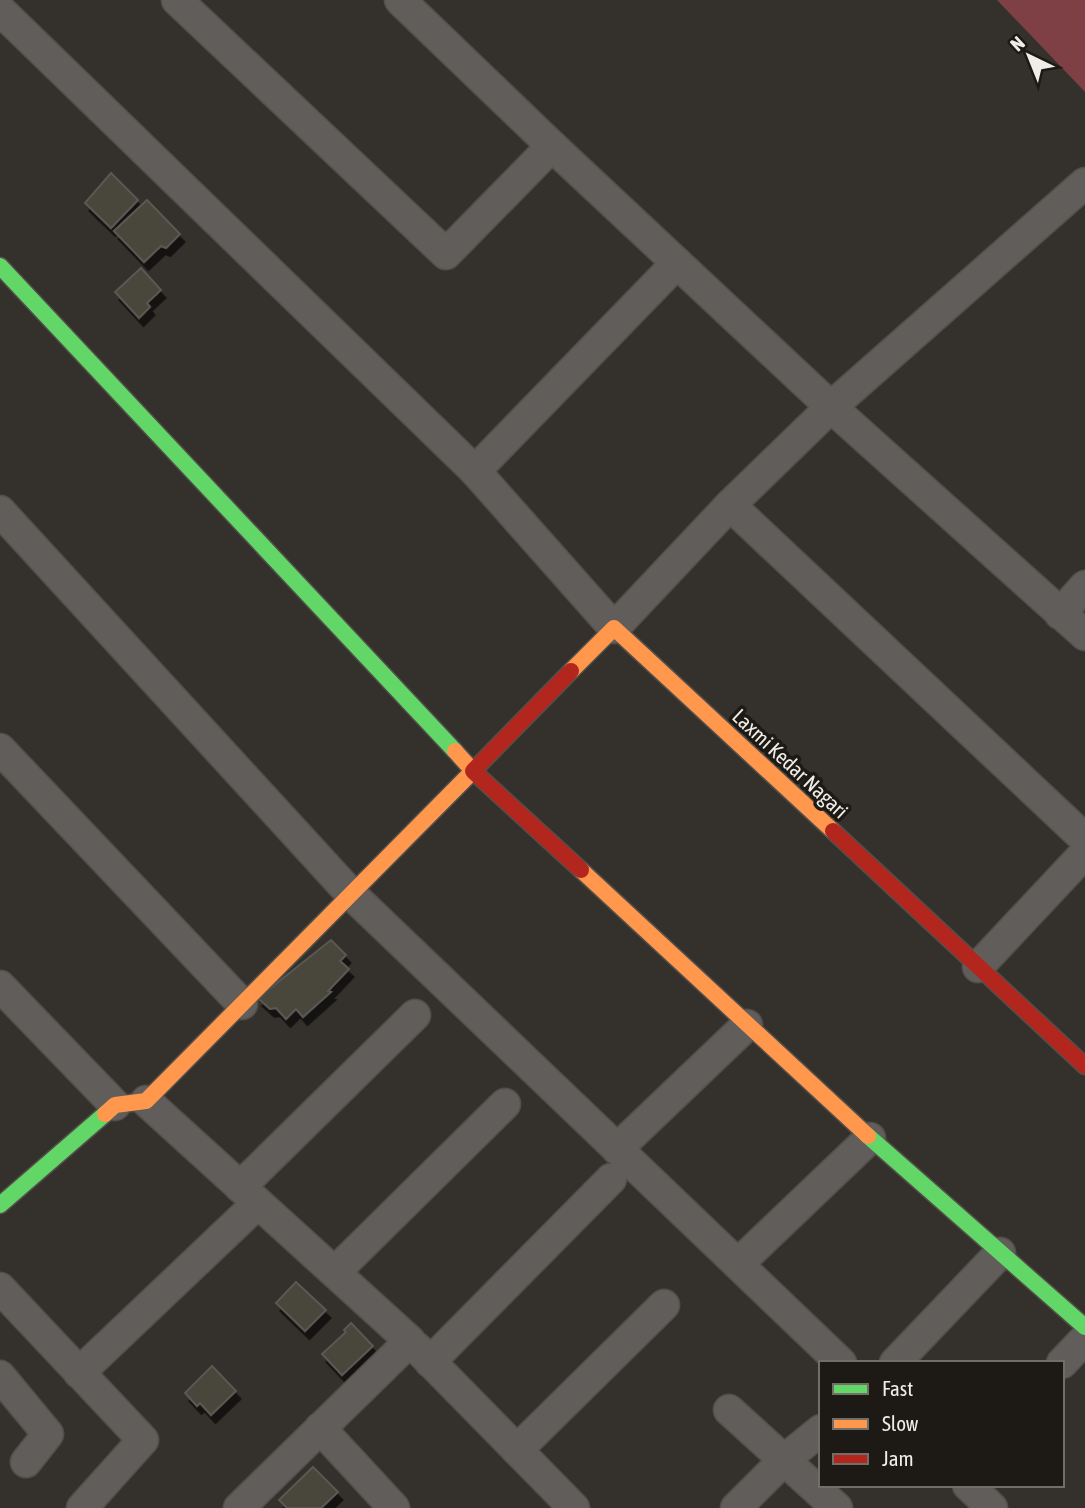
<svg xmlns="http://www.w3.org/2000/svg" width="1085" height="1508" font-family="'Asap Condensed',sans-serif">
  <style>
    .green { fill: #7e4044 }
    .building { fill: #49463b; stroke: #5a5853; stroke-width: 2; filter: url(#shadow) }
    .lines { fill: none; stroke-linecap: round; stroke-linejoin: round }
    .street-casing { stroke: #524f4b; stroke-width: 33 }
    .fast-casing { stroke: #524f4b; stroke-width: 19 }
    .slow-casing { stroke: #524f4b; stroke-width: 19 }
    .jam-casing { stroke: #524f4b; stroke-width: 19 }
    .street { stroke: #605d5a; stroke-width: 30 }
    .fast { stroke: #63d668; stroke-width: 16 }
    .slow { stroke: #ff974d; stroke-width: 16 }
    .jam { stroke: #b3261e; stroke-width: 16 }
    .labels { text-anchor: middle; stroke-width: 7; stroke-linejoin: round; paint-order: stroke }
    .street-label { font-size: 21px; fill: #f0ece6; stroke: #1d1915 }
  </style>
  <defs>
    <filter id="shadow"><feDropShadow dx="4.5" dy="8" stdDeviation="0" flood-color="#0009"/></filter>
  </defs>
  <rect width="100%" height="100%" fill="#34302b"/>
  <path class="green" d="M997,0H1085V92Z"/>
  <g class="building">
    <path d="M111,173L138,200L111,228L85,203Z"/>
    <path d="M147,200L180,234L166,248L161,246L144,262L114,231Z"/>
    <path d="M141,268L161,290L147,303L150,307L139,318L115,292Z"/>
    <path d="M331,940L346,955L340,961L349,969L328,991L331,992L303,1017L296,1009L286,1019L276,1008L270,1009L258,998Z"/>
    <path d="M296,1282L326,1310L305,1331L276,1303Z"/>
    <path d="M351,1323L373,1346L342,1375L322,1354L346,1332L344,1330Z"/>
    <path d="M212,1366L236,1391L211,1415L200,1403L197,1406L185,1393Z"/>
    <path d="M313,1467L338,1492L321,1508H287L279,1500Z"/>
  </g>
  <g class="lines">
    <defs>
      <g id="street">
        <path d="M177,0L446,254L552,146"/>
        <path d="M400,0L552,146L831,407L1085,635"/>
        <path d="M0,10L475,471"/>
        <path d="M1085,183L831,407L730,505L1085,839"/>
        <path d="M677,263L475,471L614,628L730,505"/>
        <path d="M0,511L351,894L841,1363"/>
        <path d="M1060,614L1085,586"/>
        <path d="M0,749L242,1004"/>
        <path d="M978,967L1085,853"/>
        <path d="M0,986L115,1105"/>
        <path d="M146,1101L410,1341L239,1508"/>
        <path d="M617,1149L747,1025"/>
        <path d="M240,1187L415,1015"/>
        <path d="M738,1264L870,1138"/>
        <path d="M335,1272L505,1104"/>
        <path d="M0,1288L143,1440L82,1508"/>
        <path d="M417,1348L574,1508"/>
        <path d="M430,1362L611,1179"/>
        <path d="M895,1363L1000,1253"/>
        <path d="M1062,1363L1085,1339"/>
        <path d="M79,1373L258,1203"/>
        <path d="M0,1376L48,1434L26,1462"/>
        <path d="M729,1410L837,1508"/>
        <path d="M320,1428L394,1508"/>
        <path d="M517,1450L664,1305"/>
        <path d="M968,1485L992,1508"/>
        <path d="M736,1508L784,1460L821,1430"/>
      </g>
      <g id="fast">
        <path d="M0,266L455,751"/>
        <path d="M868,1136L1085,1327"/>
        <path d="M0,1205L105,1114"/>
      </g>
      <g id="slow">
        <path d="M571,671L614,628L833,831"/>
        <path d="M581,870L868,1136"/>
        <path d="M105,1114L115,1105L146,1101L473,771L455,751"/>
      </g>
      <g id="jam">
        <path d="M571,671L473,771L581,870"/>
        <path d="M833,831L1085,1066"/>
      </g>
    </defs>
    <use href="#street" class="street-casing"/>
    <use href="#fast" class="fast-casing"/>
    <use href="#slow" class="slow-casing"/>
    <use href="#jam" class="jam-casing"/>
    <use href="#street" class="street"/>
    <use href="#fast" class="fast"/>
    <use href="#slow" class="slow"/>
    <use href="#jam" class="jam"/>
  </g>
  <g class="labels">
    <g class="street-label">
      <text transform="translate(790 764) rotate(43)" y="7">Laxmi Kedar Nagari</text>
    </g>
  </g>
  <rect x="819" y="1361" width="245" height="126" fill="#1d1915" stroke="#716d69" stroke-width="2"/>
  <rect x="833" y="1384" width="35" height="10" fill="#63d668" stroke="#716d69" stroke-width="2"/>
  <text x="882" y="1396" font-size="21" fill="#f0ece6">Fast</text>
  <rect x="833" y="1419" width="35" height="10" fill="#ff974d" stroke="#716d69" stroke-width="2"/>
  <text x="882" y="1431" font-size="21" fill="#f0ece6">Slow</text>
  <rect x="833" y="1454" width="35" height="10" fill="#b3261e" stroke="#716d69" stroke-width="2"/>
  <text x="882" y="1466" font-size="21" fill="#f0ece6">Jam</text>
  <g transform="translate(1029 56) rotate(317)" stroke="#1d1915" stroke-width="5" paint-order="stroke">
  <path d="M0-5L12 26L0 18L-12 26Z" fill="#f0ece6"/>
  <text y="-10" font-size="19" font-weight="bold" text-anchor="middle" fill="#f0ece6">N</text>
  </g>
</svg>
